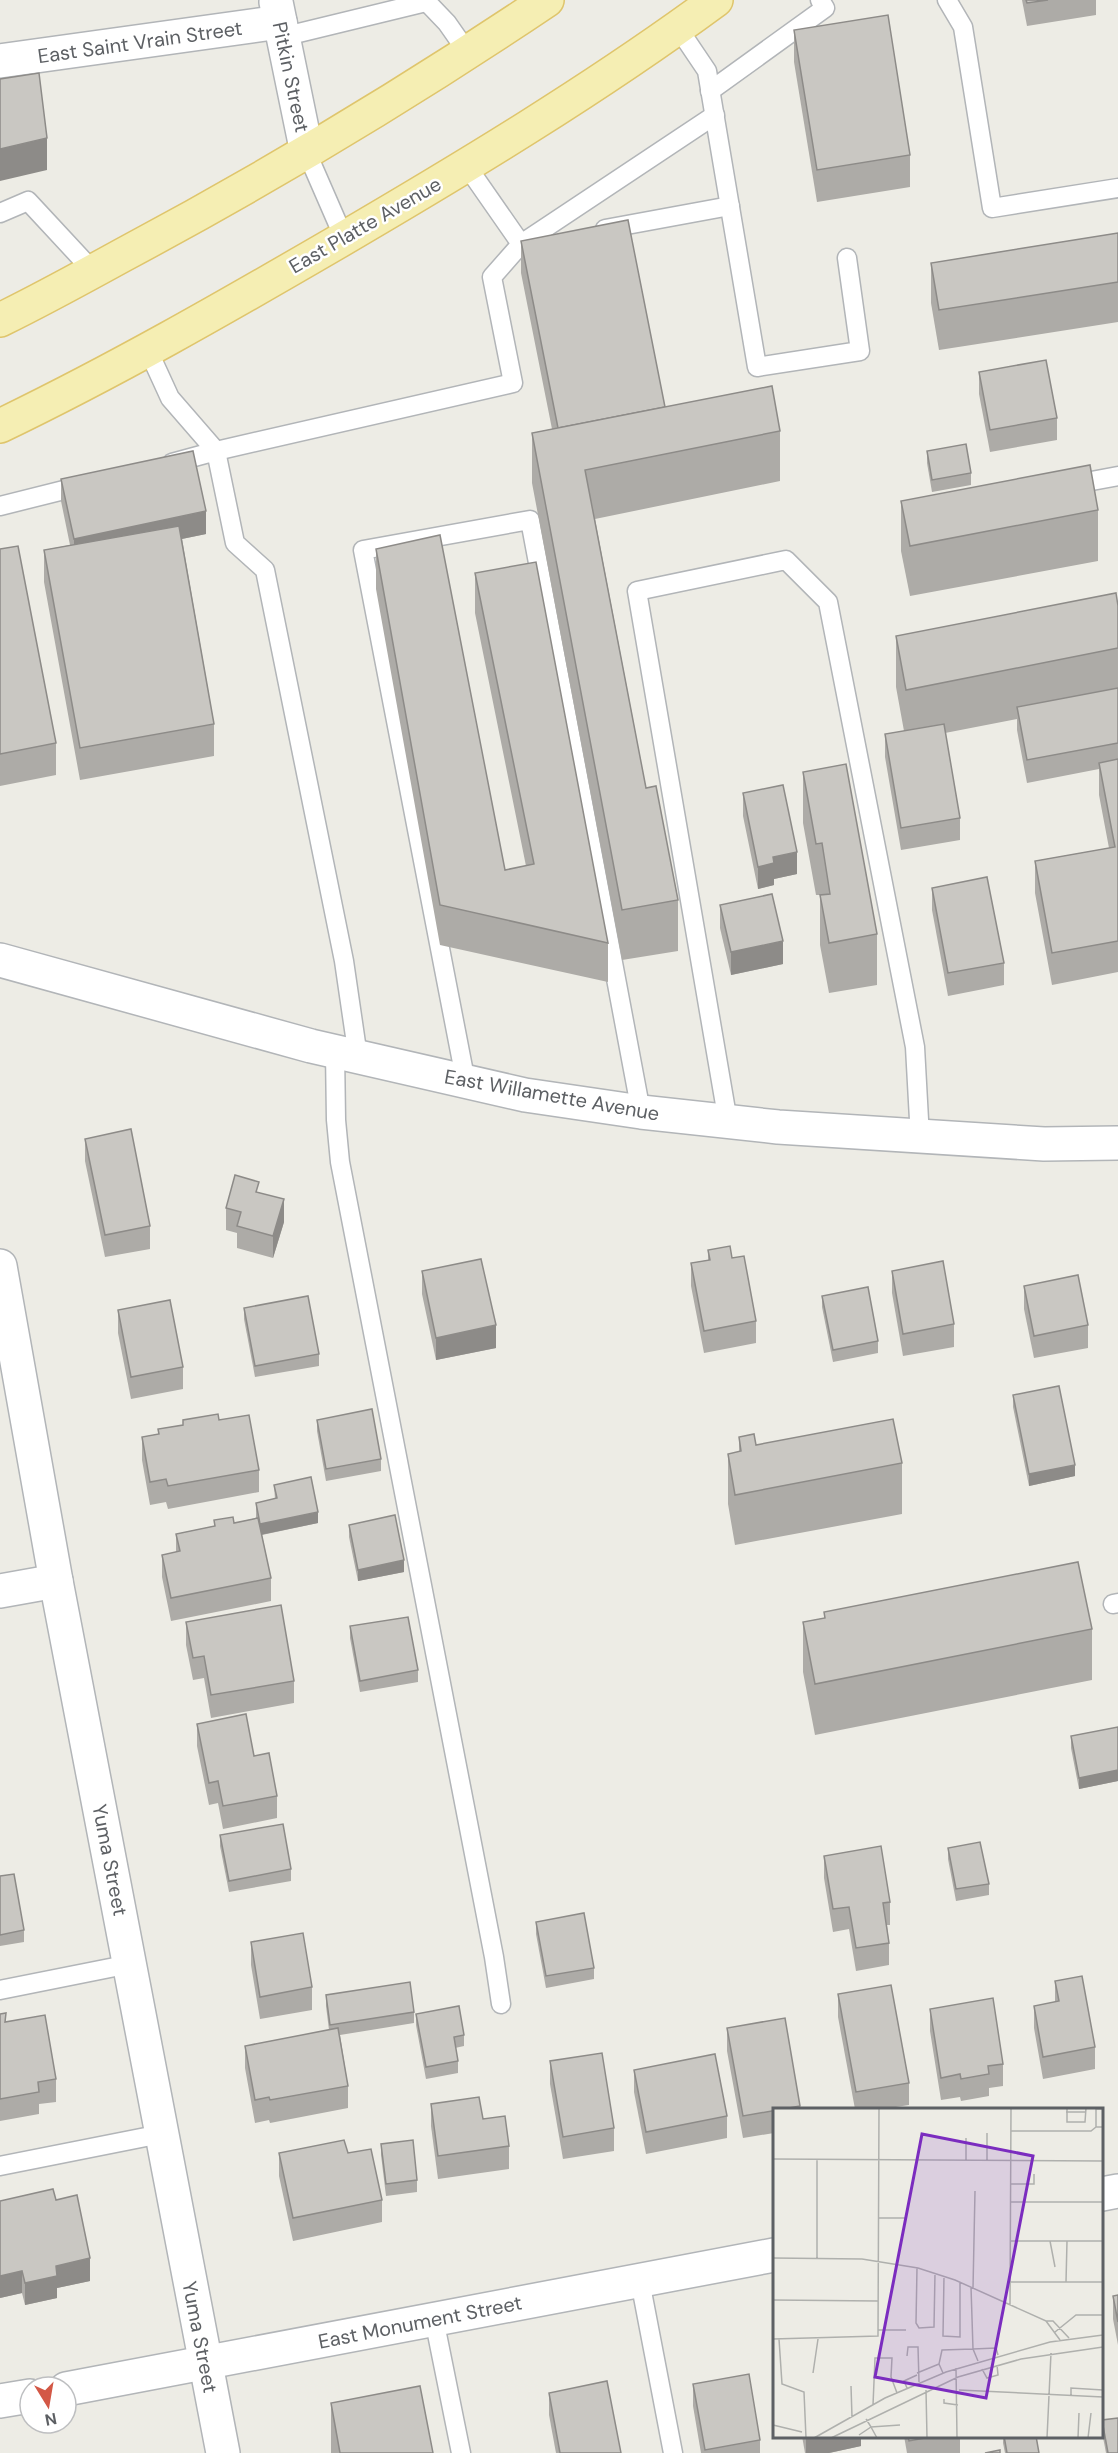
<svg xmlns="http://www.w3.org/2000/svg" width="1118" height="2453" font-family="'DM Sans',sans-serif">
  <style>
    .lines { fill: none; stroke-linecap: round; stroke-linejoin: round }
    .service-casing { stroke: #b2b5b8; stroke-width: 21 }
    .minor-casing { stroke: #b2b5b8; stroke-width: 36 }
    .tertiary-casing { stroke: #b2b5b8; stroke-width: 36 }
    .primary-casing { stroke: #dfc56c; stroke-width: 36 }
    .service { stroke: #fff; stroke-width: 18 }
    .minor { stroke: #fff; stroke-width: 33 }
    .tertiary { stroke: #fff; stroke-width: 33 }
    .primary { stroke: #f5eeb3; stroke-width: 33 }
    .wall { fill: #adaba7 }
    .shaded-wall { fill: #8d8b88 }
    .building { fill: #c9c7c2; stroke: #8d8b88; stroke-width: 1.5 }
    .labels { text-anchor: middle; stroke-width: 5; stroke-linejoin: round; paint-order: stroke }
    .street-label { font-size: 20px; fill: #5d6064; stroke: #fff }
    .inset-road { fill: none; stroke: #afb0ad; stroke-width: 1.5 }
    .view { fill: #7b2cbf; fill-opacity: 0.15; stroke: #7b2cbf; stroke-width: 3 }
    .inset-edge { fill: none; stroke: #5d6064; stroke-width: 3 }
  </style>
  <rect width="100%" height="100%" fill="#edece5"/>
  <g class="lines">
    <defs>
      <g id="service">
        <path d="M425,0L447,23L468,53"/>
        <path d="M947,0L963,27L992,208L1118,188"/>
        <path d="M678,28L707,71L757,367L860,351L847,258"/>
        <path d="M282,37L426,2"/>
        <path d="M710,91L825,8L820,0"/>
        <path d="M307,153L344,238"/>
        <path d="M0,213L28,201L93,271"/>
        <path d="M605,229L730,206"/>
        <path d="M521,244L715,115"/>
        <path d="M148,350L170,398L216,451L513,383L492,277L521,244L466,165"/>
        <path d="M172,463L216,451L235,543L265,570L344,961L358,1057"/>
        <path d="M1070,485L1118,476"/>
        <path d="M0,506L84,485"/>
        <path d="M335,1052L336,1120L340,1162L494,1957L501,2004"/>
        <path d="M466,1083L363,550L530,520L641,1112"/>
        <path d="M728,1122L637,591L786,560L828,602L915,1047L920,1138"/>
        <path d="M1113,1604L1118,1603"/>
        <path d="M0,1990L130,1964"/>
        <path d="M0,2166L161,2134"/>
        <path d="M640,2281L673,2453"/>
        <path d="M434,2319L461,2453"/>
      </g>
      <g id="minor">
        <path d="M276,2L307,153"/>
        <path d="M0,61L280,22"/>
        <path d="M0,1266L56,1581L223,2453"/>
        <path d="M0,1591L56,1581"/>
        <path d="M1102,2194L1118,2191"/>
        <path d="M66,2389L774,2255"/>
        <path d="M0,2401L30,2396"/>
      </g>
      <path id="tertiary" d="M0,960L311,1046L525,1095L641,1112L778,1127L1044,1144L1118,1143"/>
      <g id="primary">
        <path d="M0,320C41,300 81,278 121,256C267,178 409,93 547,0"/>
        <path d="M0,426C114,371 224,308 334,244C464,168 595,89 716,0"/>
      </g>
    </defs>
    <use href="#service" class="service-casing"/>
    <use href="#minor" class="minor-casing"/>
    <use href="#tertiary" class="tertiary-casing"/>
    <use href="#primary" class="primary-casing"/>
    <use href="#service" class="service"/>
    <use href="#minor" class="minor"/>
    <use href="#tertiary" class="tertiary"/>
    <use href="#primary" class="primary"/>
  </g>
  <g class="wall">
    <path d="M1022,0H1096V15L1027,26Z"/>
    <path d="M794,30L910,155V187L817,202L794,62Z"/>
    <path d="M1118,233V322L939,350L931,303V263Z"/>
    <path d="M521,241L665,407L780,431V481L595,519L646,788L678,900V951L622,960L532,483V433L552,429L521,273Z"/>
    <path d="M979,372L1057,418V440L990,452L979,394Z"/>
    <path d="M927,451L971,473V485L932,492L927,463Z"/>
    <path d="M61,479L206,534L182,539L214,724V756L80,780L44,582V550L70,545L61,501Z"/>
    <path d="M901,501L1098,510V561L910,596L901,551Z"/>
    <path d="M0,549L56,743V775L0,786Z"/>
    <path d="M376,549L505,870L526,866L475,613V573L608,943V982L440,945L376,589Z"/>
    <path d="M1118,606V972L1052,985L1035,893V861L1109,848L1099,795V769L1027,783L1017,730V719L945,733L960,818V840L901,850L885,757V734L904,731L896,687V636Z"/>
    <path d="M803,772L877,934V985L829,993L820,945V895H822H816L803,823Z"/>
    <path d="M743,793L797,874L774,879V885L758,889L743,816Z"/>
    <path d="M932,888L1004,963V985L948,996L932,910Z"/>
    <path d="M720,905L783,964L731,975L720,928Z"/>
    <path d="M85,1139L150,1226V1249L105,1257L85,1161Z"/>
    <path d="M259,1192L284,1222L273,1258L237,1248V1233L226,1230V1208Z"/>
    <path d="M708,1250L732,1258L756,1321V1343L704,1353L691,1286V1263L708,1260Z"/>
    <path d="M422,1271L496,1348L436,1360L422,1294Z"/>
    <path d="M892,1271L954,1324V1347L903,1356L892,1293Z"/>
    <path d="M1024,1286L1088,1325V1348L1034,1358L1024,1309Z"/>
    <path d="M822,1296L878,1341V1353L833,1362L822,1307Z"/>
    <path d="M244,1308L319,1354V1366L255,1377L244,1319Z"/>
    <path d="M118,1310L183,1367V1389L131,1399L118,1333Z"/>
    <path d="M1013,1395L1075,1476L1029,1486L1013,1407Z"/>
    <path d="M183,1420H219L259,1470V1492L168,1509L166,1502L150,1505L142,1460V1437L158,1434V1429L183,1425Z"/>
    <path d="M317,1420L381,1459V1471L326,1481L317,1431Z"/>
    <path d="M739,1437L756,1445L902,1463V1514L735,1545L728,1504V1454L739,1452Z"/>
    <path d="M274,1485L318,1523L262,1535L271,1578V1601L171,1621L162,1577V1555L176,1552V1534L214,1526V1520L234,1523L256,1518V1503L275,1499Z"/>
    <path d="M349,1525L404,1572L358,1581L349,1537Z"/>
    <path d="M824,1612L1092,1629V1680L815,1735L803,1672V1622L824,1618Z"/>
    <path d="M186,1622L294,1681V1703L211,1718L204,1678L193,1680L186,1645Z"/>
    <path d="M350,1626L418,1670V1682L360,1692L350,1638Z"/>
    <path d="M197,1724L254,1756L277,1796V1818L223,1829L218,1803L209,1805L197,1746Z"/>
    <path d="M1118,1727V1781L1079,1789L1071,1748V1736Z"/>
    <path d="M220,1835L291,1869V1881L229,1892L220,1846Z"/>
    <path d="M948,1848L989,1884V1895L956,1901L948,1859Z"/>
    <path d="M824,1856L890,1902V1925H887L889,1943V1965L856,1971L849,1929L833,1932L824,1878Z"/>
    <path d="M0,1876L24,1930V1942L0,1946Z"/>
    <path d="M536,1922L594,1968V1979L546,1988L536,1934Z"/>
    <path d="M251,1942L312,1987V2010L260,2019L251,1965Z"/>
    <path d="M1055,1981L1095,2047V2069L1043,2079L1034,2028V2006L1055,2002Z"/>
    <path d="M838,1994L909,2083V2105L883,2109H855L838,2017Z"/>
    <path d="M326,1995L414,2012V2023L340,2035L348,2086V2108L270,2123L269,2120L255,2123L245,2068V2046L329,2030L326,2006Z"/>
    <path d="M930,2009L1003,2064V2086L989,2088V2096L961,2101L960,2097L941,2100L930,2031Z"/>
    <path d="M0,2014L56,2079V2102L39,2104V2114L0,2121Z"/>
    <path d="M416,2014L464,2035V2046L455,2048L458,2061V2073L426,2079L416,2025Z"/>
    <path d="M727,2028L800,2106V2109H774V2133L743,2138L727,2051Z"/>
    <path d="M550,2061L614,2128V2151L563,2159L550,2084Z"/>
    <path d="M634,2070L727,2116V2138L646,2154L634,2092Z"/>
    <path d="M431,2104L483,2119L509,2146V2169L438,2179L431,2126Z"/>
    <path d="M381,2144L417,2180V2192L386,2196L381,2155Z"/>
    <path d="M279,2153H348L382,2200V2222L293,2241L279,2176Z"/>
    <path d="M56,2200L90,2281L57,2288V2298L25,2305L22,2293L0,2298Z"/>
    <path d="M1118,2295V2345L1113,2319V2296Z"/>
    <path d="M693,2384L760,2440V2453H701L693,2406Z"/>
    <path d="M549,2393L621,2453H556L549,2415Z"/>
    <path d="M331,2403L433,2453H331Z"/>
    <path d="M1102,2420L1118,2453H1106L1102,2432Z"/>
    <path d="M802,2436H861V2446L829,2453H805Z"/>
    <path d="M904,2436H960V2453H907Z"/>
    <path d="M1003,2436H1036L1039,2453H1005L1003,2443Z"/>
  </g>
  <g class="shaded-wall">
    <path d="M47,138V170L0,181V149Z"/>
    <path d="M206,511V534L74,561V539Z"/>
    <path d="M797,852V874L774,879V885L758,889V867L773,857Z"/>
    <path d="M783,941V964L731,975V952Z"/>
    <path d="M284,1199V1222L273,1258V1236Z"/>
    <path d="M496,1325V1348L436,1360V1338Z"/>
    <path d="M1075,1465V1476L1029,1486V1474Z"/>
    <path d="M318,1512V1523L260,1535V1524Z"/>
    <path d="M404,1560V1572L358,1581V1570Z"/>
    <path d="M1118,1770V1781L1079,1789V1778Z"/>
    <path d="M90,2258V2281L57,2288V2298L25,2305V2283L56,2266Z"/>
    <path d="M22,2271V2293L0,2298V2276Z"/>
    <path d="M806,2436H861V2446L829,2453H806Z"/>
  </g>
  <g class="building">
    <path d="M1026,0H1048L1027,3Z"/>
    <path d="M888,15L910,155L817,170L794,30Z"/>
    <path d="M39,73L47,138L0,149V79Z"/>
    <path d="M628,220L665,407L558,428L521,241Z"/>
    <path d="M1118,233V282L939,310L931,263Z"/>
    <path d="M1046,360L1057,418L990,430L979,372Z"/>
    <path d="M772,386L780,431L585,470L646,788L656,786L678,900L622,910L532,433Z"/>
    <path d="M966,444L971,473L932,480L927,451Z"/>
    <path d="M193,451L206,511L74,539L61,479Z"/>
    <path d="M1090,465L1098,510L910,546L901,501Z"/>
    <path d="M179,526L214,724L80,748L44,550Z"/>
    <path d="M440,535L505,870L534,864L475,573L536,562L608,943L440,905L376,549Z"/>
    <path d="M18,546L56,743L0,754V549Z"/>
    <path d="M1116,593L1118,606V648L906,690L896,636Z"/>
    <path d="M1118,688V743L1027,760L1017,707Z"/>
    <path d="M944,724L960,818L901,828L885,734Z"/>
    <path d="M1118,759V941L1052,953L1035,861L1115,847L1099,763Z"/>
    <path d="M846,764L877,934L829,943L820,895L830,894L822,843L816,844L803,772Z"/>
    <path d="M783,785L797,852L773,857L774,863L758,867L743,793Z"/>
    <path d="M987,877L1004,963L948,973L932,888Z"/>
    <path d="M772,894L783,941L731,952L720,905Z"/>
    <path d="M131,1129L150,1226L105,1235L85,1139Z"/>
    <path d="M235,1175L259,1182L256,1192L284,1199L273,1236L237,1226L241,1212L226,1208Z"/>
    <path d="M730,1246L732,1258L744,1256L756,1321L704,1331L691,1263L710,1260L708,1250Z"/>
    <path d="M481,1259L496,1325L436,1338L422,1271Z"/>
    <path d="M943,1261L954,1324L903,1334L892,1271Z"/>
    <path d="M1078,1275L1088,1325L1034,1336L1024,1286Z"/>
    <path d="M868,1287L878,1341L833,1350L822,1296Z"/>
    <path d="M308,1296L319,1354L255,1366L244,1308Z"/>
    <path d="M170,1300L183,1367L131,1377L118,1310Z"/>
    <path d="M1059,1386L1075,1465L1029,1474L1013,1395Z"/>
    <path d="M372,1409L381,1459L326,1469L317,1420Z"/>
    <path d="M218,1414L219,1420L249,1415L259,1470L168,1486L166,1479L150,1482L142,1437L159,1434L158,1429L183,1425V1420Z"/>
    <path d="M893,1419L902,1463L735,1495L728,1454L741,1451L739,1437L754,1434L756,1445Z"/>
    <path d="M311,1477L318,1512L260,1524L256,1503L277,1498L274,1485Z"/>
    <path d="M395,1515L404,1560L358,1570L349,1525Z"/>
    <path d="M233,1517L234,1523L258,1518L271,1578L171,1598L162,1555L180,1551L176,1534L215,1526L214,1520Z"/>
    <path d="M1078,1562L1092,1629L815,1684L803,1622L825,1618L824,1612Z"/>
    <path d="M281,1605L294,1681L211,1695L204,1656L193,1658L186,1622Z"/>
    <path d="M408,1617L418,1670L360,1681L350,1626Z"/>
    <path d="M246,1714L254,1756L269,1753L277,1796L223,1806L218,1781L209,1783L197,1724Z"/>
    <path d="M1118,1727V1770L1079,1778L1071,1736Z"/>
    <path d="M283,1824L291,1869L229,1881L220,1835Z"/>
    <path d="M980,1842L989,1884L956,1889L948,1848Z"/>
    <path d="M881,1846L890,1902L883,1903L889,1943L856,1948L849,1907L833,1909L824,1856Z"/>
    <path d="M14,1874L24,1930L0,1935V1876Z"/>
    <path d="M584,1913L594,1968L546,1976L536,1922Z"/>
    <path d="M303,1933L312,1987L260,1997L251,1942Z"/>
    <path d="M1082,1976L1095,2047L1043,2057L1034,2006L1059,2001L1055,1981Z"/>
    <path d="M410,1982L414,2012L330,2025L326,1995Z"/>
    <path d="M891,1985L909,2083L856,2092L838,1994Z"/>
    <path d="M993,1998L1003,2064L988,2066L989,2074L961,2079L960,2074L941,2078L930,2009Z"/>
    <path d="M459,2006L464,2035L454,2037L458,2061L426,2067L416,2014Z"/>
    <path d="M6,2013L5,2022L45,2015L56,2079L38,2082L39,2092L0,2099V2014Z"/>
    <path d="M785,2018L800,2106L743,2116L727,2028Z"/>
    <path d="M338,2028L348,2086L270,2100L269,2097L255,2100L245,2046Z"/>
    <path d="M602,2053L614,2128L563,2137L550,2061Z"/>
    <path d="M715,2054L727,2116L646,2132L634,2070Z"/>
    <path d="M479,2097L483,2119L505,2116L509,2146L438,2156L431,2104Z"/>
    <path d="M344,2140L348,2153L371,2149L382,2200L293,2218L279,2153Z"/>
    <path d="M413,2140L417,2180L386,2184L381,2144Z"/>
    <path d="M53,2189L56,2200L77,2195L90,2258L56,2266L57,2276L25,2283L22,2271L0,2276V2201Z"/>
    <path d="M1118,2295V2322L1113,2296Z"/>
    <path d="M749,2374L760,2440L705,2450L693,2384Z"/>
    <path d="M607,2381L621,2453H560L549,2393Z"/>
    <path d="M420,2386L433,2453H340L331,2403Z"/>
    <path d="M1118,2418V2453H1108L1102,2420Z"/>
    <path d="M908,2436H936L909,2441Z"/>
    <path d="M1004,2436H1036L1039,2453H1007Z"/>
    <path d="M1000,2450V2453H985Z"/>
  </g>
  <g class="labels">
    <g class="street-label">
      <text transform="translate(140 42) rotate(-8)" y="7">East Saint Vrain Street</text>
      <text transform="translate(291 77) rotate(78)" y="7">Pitkin Street</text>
      <text transform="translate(365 225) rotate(-30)" y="7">East Platte Avenue</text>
      <text transform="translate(552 1095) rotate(10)" y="7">East Willamette Avenue</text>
      <text transform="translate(110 1860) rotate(79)" y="7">Yuma Street</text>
      <text transform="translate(420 2322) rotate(-11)" y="7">East Monument Street</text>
      <text transform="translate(200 2337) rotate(79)" y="7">Yuma Street</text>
    </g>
  </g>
  <g transform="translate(773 2108)">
    <rect width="330" height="330" fill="#edece5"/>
    <path class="inset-road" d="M294,0V14H312L313,0M330,1H323V19H330M293,4H313M238,23H318L323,19M214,25V53M0,51L330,53M193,53V30M238,76H261V66M238,94H330M105,110H134M238,133H330M277,133L282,159M0,150L89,151L145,160L182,172L273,213H280L296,230M44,151V52M144,160L143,215L146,220L161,219L162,165M171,168L170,228L187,229V174M237,174H330M293,174L294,133M198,179L200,241L223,240L225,247M200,180L202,83M0,192L105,193M237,198L238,0M273,213L287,232M105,222H133M282,224L303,207H330M0,231L105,228L106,0M6,231L9,276L31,284L33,330M134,248L135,239H145L146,274M183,260L184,330M209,261L214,270L225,267L224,257M40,265L45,231M144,265L166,256M170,265L166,256L169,242L200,241L205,253M78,278L79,309M134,280L131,273L144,267M153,282L154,330M186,282L330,289M298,288V280L330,282M171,291V295L185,297M100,297L102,250H119L118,269L124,285M93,311L98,319L127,317M0,317L29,324M86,327L98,319L104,330M41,330L112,290L173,264L277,234L330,227M58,330L185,269L248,251L330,239M274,330L278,245M305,330L306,305M315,330L318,305"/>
    <path class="view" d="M149,26L260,48L213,290L102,269Z"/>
    <rect width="330" height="330" class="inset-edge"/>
  </g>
  <g transform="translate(48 2405) rotate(169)"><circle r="28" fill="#ffffff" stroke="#bebfc1" stroke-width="1.5"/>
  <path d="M0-4.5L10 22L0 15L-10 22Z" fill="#d35846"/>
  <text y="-9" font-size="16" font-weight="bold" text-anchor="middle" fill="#5d6064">N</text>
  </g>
</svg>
